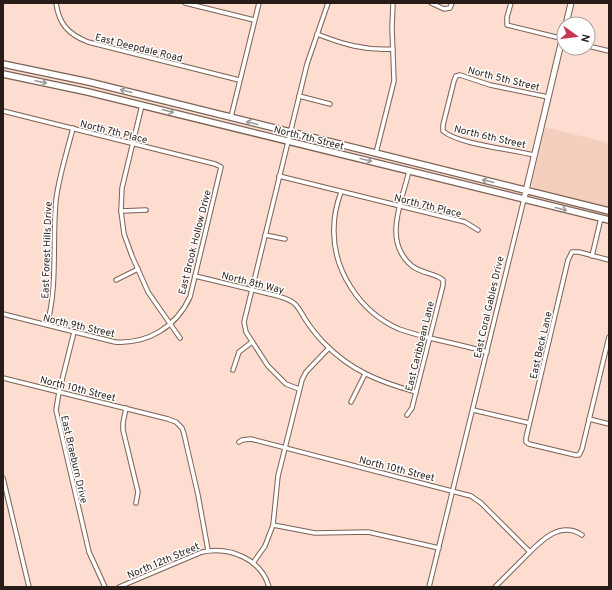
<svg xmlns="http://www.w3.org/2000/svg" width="612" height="590" font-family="Overpass,sans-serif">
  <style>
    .built { fill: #f4cfbd }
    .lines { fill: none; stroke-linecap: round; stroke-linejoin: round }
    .street-casing { stroke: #7b6154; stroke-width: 5.5 }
    .secondary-casing { stroke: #7b6154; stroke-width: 7 }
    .primary-casing { stroke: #7b6154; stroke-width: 8 }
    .street { stroke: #fff; stroke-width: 3.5 }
    .secondary { stroke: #fff; stroke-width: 5 }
    .primary { stroke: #fff; stroke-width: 5.5 }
    .oneway { stroke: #9e9997 }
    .labels { text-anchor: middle; stroke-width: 3; stroke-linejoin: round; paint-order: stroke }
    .street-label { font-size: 10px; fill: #271c17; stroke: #fff }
  </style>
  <rect width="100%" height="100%" fill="#fcddcf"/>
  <path class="built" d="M545,127L609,143V208L538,190L532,187V182Z"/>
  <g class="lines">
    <defs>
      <g id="street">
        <path d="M56,3C59,24 68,34 88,42L239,80"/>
        <path d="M185,3L254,20"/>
        <path d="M431,3L444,9L450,8L452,3"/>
        <path d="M511,3L507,17V25L564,39"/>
        <path d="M317,34C342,44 366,51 393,49"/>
        <path d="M588,46L609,51"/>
        <path d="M299,96L330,104"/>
        <path d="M142,105L122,188L121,211L124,234L132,256L148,292L180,338"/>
        <path d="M3,111L215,164L221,167L190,297C176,327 148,344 115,342L3,314"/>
        <path d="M231,117L259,3"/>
        <path d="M376,153L394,81L392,28L393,3"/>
        <path d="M534,155C511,149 460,145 443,131V125L454,81L456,76L460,75L490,85L548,97"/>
        <path d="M279,176L465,222L478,230"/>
        <path d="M341,192C337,203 334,215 334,227C332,270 360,312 399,329C410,333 422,336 434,339C451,343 469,347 487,352"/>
        <path d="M121,211L146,210"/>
        <path d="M265,235L285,239"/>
        <path d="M592,256L601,218"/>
        <path d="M609,260L579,252H572L568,260L526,438V442L529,444L575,455H579L582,449L609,337"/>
        <path d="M195,276L278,296C284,298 290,299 295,304C299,308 302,314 305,319C311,328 317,336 324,343C351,371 380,382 416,392"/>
        <path d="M116,280L138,269"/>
        <path d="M47,325C58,285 52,242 56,200C59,176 67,152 73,128"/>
        <path d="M74,332L59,392L56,410L89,552L105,587"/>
        <path d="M233,370L239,352L252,342"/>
        <path d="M3,378L168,419L176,422L182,428L184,434L198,495L208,550"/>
        <path d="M299,389L286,384L268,366L246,332L244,322L307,64L328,3"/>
        <path d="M351,402L365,374"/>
        <path d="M126,408L123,423V430L138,492L136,503"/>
        <path d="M473,410L529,423"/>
        <path d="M407,415L412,408L416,392L443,285V280C435,273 423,274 412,266C382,241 402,202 409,171"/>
        <path d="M589,419L609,424"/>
        <path d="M239,442L242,440L251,439L471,496L481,503L530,552"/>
        <path d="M3,478L29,587"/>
        <path d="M273,525L315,533L368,532L439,548"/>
        <path d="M253,563L265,546L273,525L278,476L302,380L306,372L329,348"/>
        <path d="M119,587L202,552C230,546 261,559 269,587"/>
        <path d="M429,587L524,199"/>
        <path d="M495,587C504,578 513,569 522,560C537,545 558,519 582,535"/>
      </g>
      <g id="secondary">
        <path d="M566,24L571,3"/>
        <path d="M524,199L564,31"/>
      </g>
      <g id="primary">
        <path d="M3,64L89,82L609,211"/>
        <path d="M3,74L88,92L609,220"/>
      </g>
    </defs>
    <use href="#street" class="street-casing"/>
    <use href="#secondary" class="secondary-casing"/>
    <use href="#primary" class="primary-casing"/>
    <use href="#street" class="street"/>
    <use href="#secondary" class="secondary"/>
    <use href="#primary" class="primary"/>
  </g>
  <defs><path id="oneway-shaft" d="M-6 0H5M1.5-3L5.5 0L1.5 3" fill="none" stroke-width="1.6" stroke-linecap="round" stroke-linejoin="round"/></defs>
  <g class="oneway">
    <use href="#oneway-shaft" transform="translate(41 82) rotate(12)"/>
    <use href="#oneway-shaft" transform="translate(126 91) rotate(-166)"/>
    <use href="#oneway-shaft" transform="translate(168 111) rotate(14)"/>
    <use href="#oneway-shaft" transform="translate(252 123) rotate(-166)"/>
    <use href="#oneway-shaft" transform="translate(366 160) rotate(14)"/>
    <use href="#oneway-shaft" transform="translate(488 181) rotate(-166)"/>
    <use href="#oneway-shaft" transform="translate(561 209) rotate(14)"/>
  </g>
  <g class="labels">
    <g class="street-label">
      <text transform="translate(139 47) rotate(14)" y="4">East Deepdale Road</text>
      <text transform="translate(504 78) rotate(14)" y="4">North 5th Street</text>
      <text transform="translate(114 131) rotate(14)" y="4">North 7th Place</text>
      <text transform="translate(490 136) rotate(13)" y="4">North 6th Street</text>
      <text transform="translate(309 137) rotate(14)" y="4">North 7th Street</text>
      <text transform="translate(428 205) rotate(14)" y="4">North 7th Place</text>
      <text transform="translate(194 242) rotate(-76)" y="4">East Brook Hollow Drive</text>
      <text transform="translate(46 250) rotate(-88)" y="4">East Forest Hills Drive</text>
      <text transform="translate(253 282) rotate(14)" y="4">North 8th Way</text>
      <text transform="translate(488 307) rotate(-77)" y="4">East Coral Gables Drive</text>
      <text transform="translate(79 325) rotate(13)" y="4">North 9th Street</text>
      <text transform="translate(540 345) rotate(-77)" y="4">East Beck Lane</text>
      <text transform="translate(419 346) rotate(-76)" y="4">East Caribbean Lane</text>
      <text transform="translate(78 388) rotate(14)" y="4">North 10th Street</text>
      <text transform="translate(75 459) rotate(77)" y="4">East Braeburn Drive</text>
      <text transform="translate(397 468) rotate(14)" y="4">North 10th Street</text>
      <text transform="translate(163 560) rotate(-23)" y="4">North 12th Street</text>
    </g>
  </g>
  <rect width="612" height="590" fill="none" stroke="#271c17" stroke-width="8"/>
  <g transform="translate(576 36) rotate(104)"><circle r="19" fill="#ffffff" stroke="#a9a4a2"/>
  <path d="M0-3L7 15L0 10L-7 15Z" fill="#c73652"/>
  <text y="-6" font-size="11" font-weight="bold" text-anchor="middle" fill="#271c17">N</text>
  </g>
</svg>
